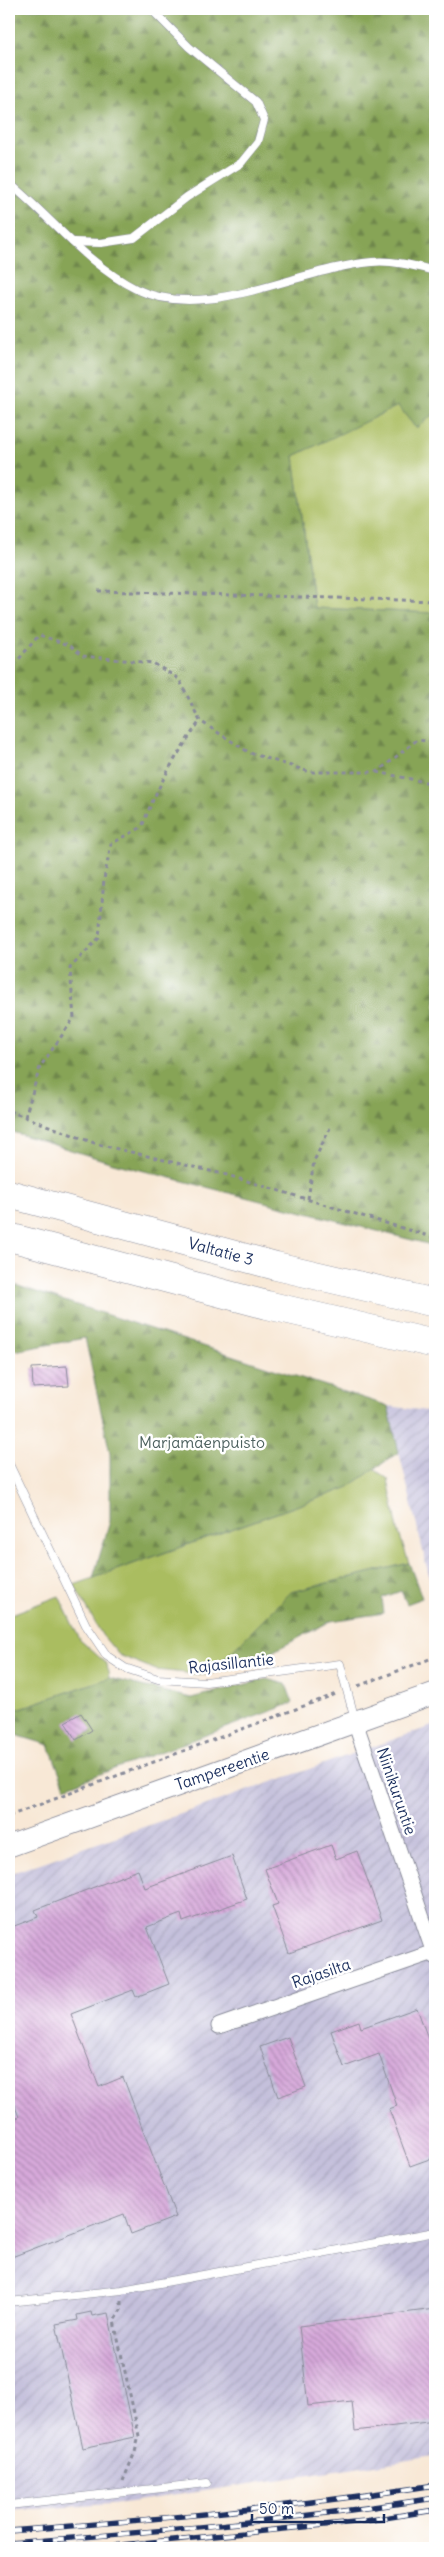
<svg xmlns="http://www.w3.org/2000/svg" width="444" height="2557" font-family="Delius,sans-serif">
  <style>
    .industrial { fill: url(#industrial-furrows) }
    .grass { fill: #aabd61; stroke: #627660 }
    .forest { fill: url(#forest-firs); stroke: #516a5a }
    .building { fill: url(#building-back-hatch) }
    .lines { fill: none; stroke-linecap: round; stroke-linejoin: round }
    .lane-casing { stroke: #8a8c9a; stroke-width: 9 }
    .street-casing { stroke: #8a8c9a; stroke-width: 17 }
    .secondary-casing { stroke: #8a8c9a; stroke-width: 23 }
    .highway-casing { stroke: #8a8c9a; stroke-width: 29 }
    .path { stroke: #8a8c9a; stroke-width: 3; stroke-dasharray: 4 4; stroke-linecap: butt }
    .lane { stroke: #fff; stroke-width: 8 }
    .street { stroke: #fff; stroke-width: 15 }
    .secondary { stroke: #fff; stroke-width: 21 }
    .highway { stroke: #fff; stroke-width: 28 }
    .rail-casing { stroke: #1b2f5e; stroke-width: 5.5 }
    .rail { stroke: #fff; stroke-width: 4; stroke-dasharray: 11; stroke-linecap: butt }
    .labels { text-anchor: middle; stroke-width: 5; stroke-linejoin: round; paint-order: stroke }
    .street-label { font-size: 16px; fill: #1b2f5e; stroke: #fff }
    .park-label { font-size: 16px; fill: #4d615f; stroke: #fff }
  </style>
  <defs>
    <pattern id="industrial-furrows" width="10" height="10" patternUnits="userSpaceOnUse" patternTransform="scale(1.25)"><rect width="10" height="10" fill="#c4c0db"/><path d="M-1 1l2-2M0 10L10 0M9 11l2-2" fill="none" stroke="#a8a5be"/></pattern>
    <pattern id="forest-firs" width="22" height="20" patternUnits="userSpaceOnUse" patternTransform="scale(1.25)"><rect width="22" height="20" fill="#87a457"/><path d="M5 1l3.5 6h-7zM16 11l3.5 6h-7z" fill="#6e864b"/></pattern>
    <pattern id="building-back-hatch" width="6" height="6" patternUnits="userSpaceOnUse" patternTransform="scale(1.25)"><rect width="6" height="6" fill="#d7a9da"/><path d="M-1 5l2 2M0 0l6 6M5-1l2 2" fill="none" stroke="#ae8ab4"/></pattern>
  </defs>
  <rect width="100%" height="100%" fill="#fff"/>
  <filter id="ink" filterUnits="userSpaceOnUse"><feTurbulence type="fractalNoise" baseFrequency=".02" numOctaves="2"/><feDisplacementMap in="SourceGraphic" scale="10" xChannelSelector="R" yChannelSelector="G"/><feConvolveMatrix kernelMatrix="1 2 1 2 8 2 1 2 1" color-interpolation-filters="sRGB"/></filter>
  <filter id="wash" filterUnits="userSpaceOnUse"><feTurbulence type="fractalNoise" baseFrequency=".0096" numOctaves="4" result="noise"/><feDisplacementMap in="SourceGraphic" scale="20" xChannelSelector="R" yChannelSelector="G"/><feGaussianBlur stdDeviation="1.12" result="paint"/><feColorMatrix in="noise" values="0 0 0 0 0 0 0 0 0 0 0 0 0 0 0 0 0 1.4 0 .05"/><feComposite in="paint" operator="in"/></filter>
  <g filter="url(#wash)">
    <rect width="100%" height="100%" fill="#f8e8d6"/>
    <g class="industrial">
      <path d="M388,1406L435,1412V1601L399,1452Z"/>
      <path d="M435,1725V2456L124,2503L9,2511V1874Z"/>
    </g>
    <g class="grass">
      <path d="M398,405L415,427L435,413V613L314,608L294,456Z"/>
      <path d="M374,1469L388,1479L398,1530L409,1563L291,1592L224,1660L251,1663L205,1675L156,1670L119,1655L102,1635L74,1585L347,1488Z"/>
      <path d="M59,1596L80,1640L107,1664L109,1678L9,1712V1615Z"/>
    </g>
    <g class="forest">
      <path d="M9,9H435V413L416,428L398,406L294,456L314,608L435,613V1246L113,1163L9,1131Z"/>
      <path d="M9,1283L388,1406L399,1452L347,1488L93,1578L110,1521V1453L85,1338L9,1352Z"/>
      <path d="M409,1563L422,1598L407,1604L401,1591L382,1598L384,1613L331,1621L251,1663L223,1660L291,1592Z"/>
      <path d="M109,1678L191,1698L266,1679L286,1684L293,1703L65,1787L49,1745L9,1733V1712Z"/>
    </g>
    <g id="blocks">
      <g class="building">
        <path d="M67,1366L69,1386L33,1388L32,1368Z"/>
        <path d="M81,1713L92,1730L76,1740L65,1722Z"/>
        <path d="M331,1845L336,1859L357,1851L382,1920L289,1953L272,1906L278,1904L265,1869Z"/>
        <path d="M232,1856L247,1899L183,1922L181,1914L147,1927L169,1984L136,1997L133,1990L71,2014L99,2087L123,2077L176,2217L131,2234L124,2214L9,2258V2121L19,2117L9,2091V1928L38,1917L35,1910L138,1870L145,1888Z"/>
        <path d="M417,2008L435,2058V2157L410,2166L389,2109L397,2106L379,2054L344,2067L331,2031L359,2021L361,2028Z"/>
        <path d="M288,2037L306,2087L278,2097L260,2047Z"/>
        <path d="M435,2309V2421L355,2431L352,2401L308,2406L299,2326Z"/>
        <path d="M91,2312L92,2316L108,2313L135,2437L83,2448L56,2324L78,2320L77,2315Z"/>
      </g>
    </g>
  </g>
  <g filter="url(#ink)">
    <use href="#blocks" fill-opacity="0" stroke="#8a8c9a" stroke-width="1"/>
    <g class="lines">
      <defs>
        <g id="lane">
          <path d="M9,183C52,218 86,264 136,289C206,323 299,268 372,262C393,260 415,266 435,271"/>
          <path d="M73,242L101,243L134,238L187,197L241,163L258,142L264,120L256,102L189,47L151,9"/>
          <path d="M9,1464L86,1625L107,1656L125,1668L158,1679L206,1682L340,1664L355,1720"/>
          <path d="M9,2302L122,2290L435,2232"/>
          <path d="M9,2505L207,2483"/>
        </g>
        <g id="street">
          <path d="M355,1722L435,1956"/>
          <path d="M219,2026L434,1952"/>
        </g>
        <path id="secondary" d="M9,1846L435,1693"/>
        <g id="highway">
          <path d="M9,1194L276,1266L435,1303"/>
          <path d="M9,1237L267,1305L435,1344"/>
        </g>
      </defs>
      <use href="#lane" class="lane-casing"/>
      <use href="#street" class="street-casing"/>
      <use href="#secondary" class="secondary-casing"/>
      <use href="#highway" class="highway-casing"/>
      <g class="path">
        <path d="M98,591L435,601"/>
        <path d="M9,671L39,635L69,645L83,656L153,663L179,679L200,721L250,753L310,772H377L417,740L435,742"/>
        <path d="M377,772L435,784"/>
        <path d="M9,1111L97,1144L227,1175L435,1238"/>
        <path d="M25,1117L40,1067L74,1018L70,968L99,938L104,879L111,844L142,827C156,788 176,755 200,721"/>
        <path d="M308,1199L314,1161L330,1128"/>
        <path d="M358,1686L435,1657"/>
        <path d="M9,1816L336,1694"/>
        <path d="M121,2301V2310L114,2321L139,2436L135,2452L123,2481"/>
      </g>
      <use href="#lane" class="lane"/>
      <use href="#street" class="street"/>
      <use href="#secondary" class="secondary"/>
      <use href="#highway" class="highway"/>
      <defs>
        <g id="rail">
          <path d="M9,2531C151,2520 294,2507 435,2485"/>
          <path d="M9,2543C151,2532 294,2520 435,2498"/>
          <path d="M91,2548L365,2521L435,2510"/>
        </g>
      </defs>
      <use href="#rail" class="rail-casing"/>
      <use href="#rail" class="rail"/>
    </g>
  </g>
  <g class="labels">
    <g class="street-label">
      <text transform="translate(221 1251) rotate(15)" y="6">Valtatie 3</text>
      <text transform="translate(231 1663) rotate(-6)" y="6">Rajasillantie</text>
      <text transform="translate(222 1769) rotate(-19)" y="6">Tampereentie</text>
      <text transform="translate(397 1791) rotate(71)" y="6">Niinikuruntie</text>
      <text transform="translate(321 1973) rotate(-19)" y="6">Rajasilta</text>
    </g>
    <g class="park-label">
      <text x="202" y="1448">Marjamäenpuisto</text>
    </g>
  </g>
  <rect width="444" height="2557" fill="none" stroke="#fff" stroke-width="30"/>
  <path d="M252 2514v8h132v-8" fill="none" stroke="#1b2f5e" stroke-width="2.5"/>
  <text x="259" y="2514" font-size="15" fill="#1b2f5e" stroke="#ffffff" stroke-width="4" paint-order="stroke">50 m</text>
</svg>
